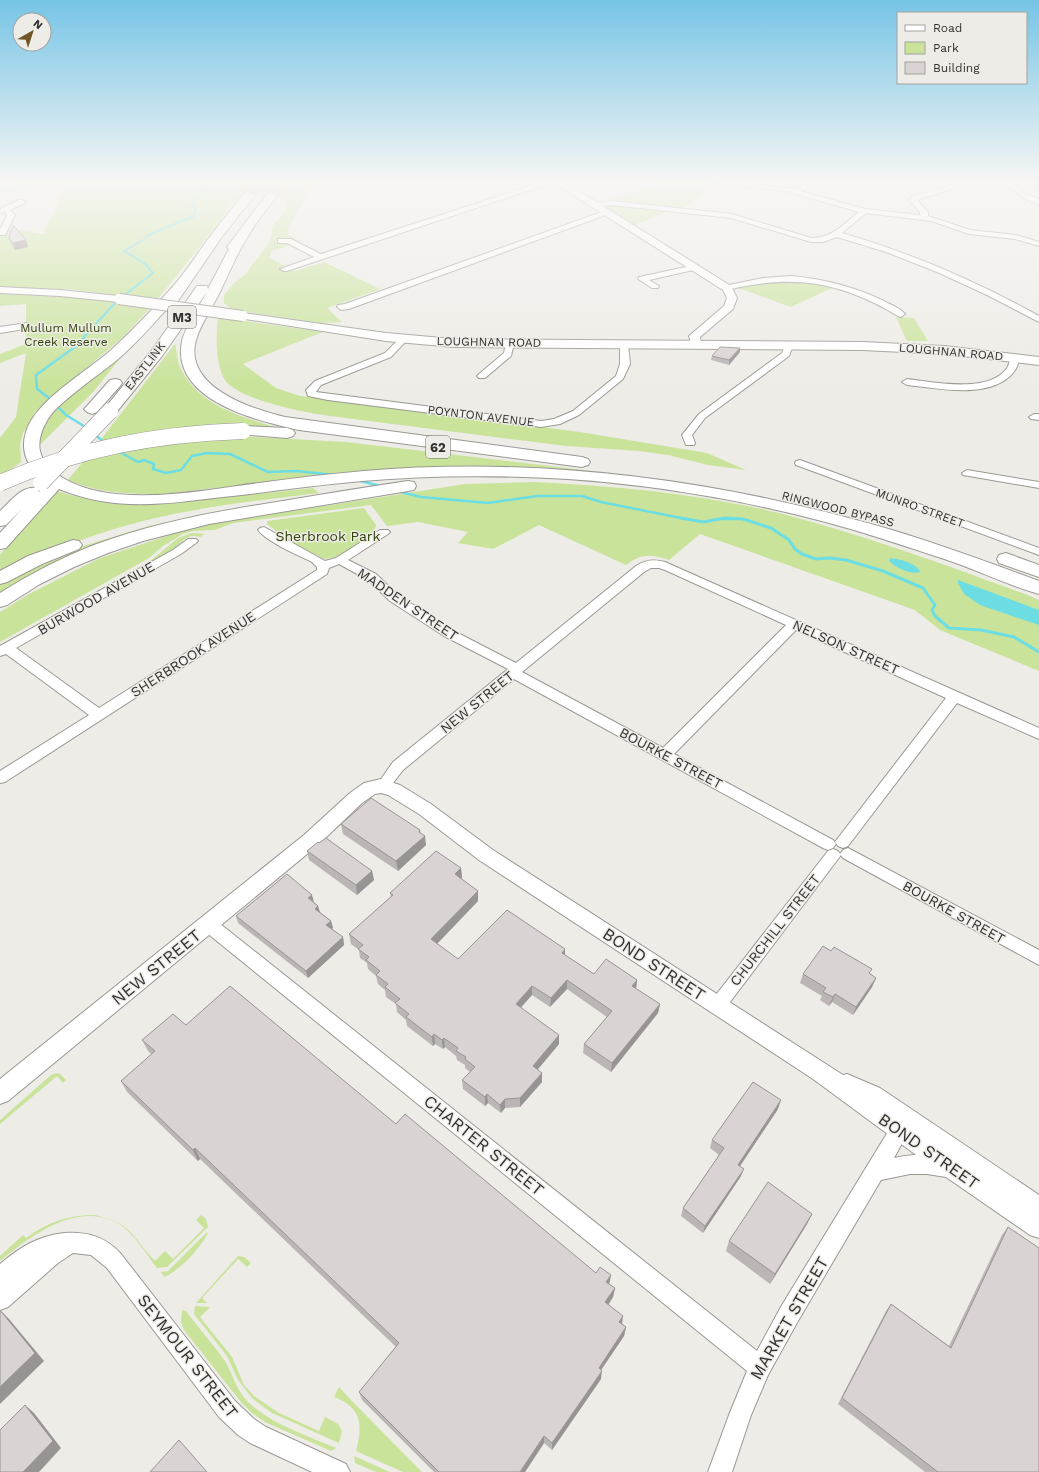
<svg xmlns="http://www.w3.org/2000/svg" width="1039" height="1472" font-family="'Work Sans',sans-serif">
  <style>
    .green { fill: #c9e39b }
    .water { fill: #6cdde3 }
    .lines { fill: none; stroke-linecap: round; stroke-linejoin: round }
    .stream-far2 { stroke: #6cdde3; stroke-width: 2 }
    .stream-far1 { stroke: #6cdde3; stroke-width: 2.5 }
    .stream { stroke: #6cdde3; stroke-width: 3 }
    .motorway-tunnel { stroke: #c8c7c1; stroke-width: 12; stroke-dasharray: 12 6; stroke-linecap: butt }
    .minor-casing { stroke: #9a9893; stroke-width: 2 }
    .tertiary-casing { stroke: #9a9893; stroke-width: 2 }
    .secondary-casing { stroke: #9a9893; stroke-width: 2 }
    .motorway-casing { stroke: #9a9893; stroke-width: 2 }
    .minor { fill: #fff; fill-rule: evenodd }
    .tertiary { fill: #fff; fill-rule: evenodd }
    .secondary { fill: #fff; fill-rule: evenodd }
    .motorway { fill: #fff; fill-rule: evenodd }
    .secondary-bridge-casing { stroke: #9a9893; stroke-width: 12; stroke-linecap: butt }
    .motorway-bridge-casing { stroke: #9a9893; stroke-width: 17; stroke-linecap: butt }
    .secondary-bridge { stroke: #fff; stroke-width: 10 }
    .motorway-bridge { stroke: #fff; stroke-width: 16 }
    .wall { fill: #bbb5b5 }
    .shaded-wall { fill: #999494 }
    .building { fill: #dad3d3; stroke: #999494 }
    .labels { text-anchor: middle; stroke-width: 3; stroke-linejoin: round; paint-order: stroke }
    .far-park-label { font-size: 12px; fill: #32420b; stroke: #eeece6 }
    .far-street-label { font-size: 12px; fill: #32312f; stroke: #eeece6 }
    .shield { fill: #eeece6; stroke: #6a6966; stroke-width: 1 }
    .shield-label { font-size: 13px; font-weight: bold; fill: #32312f }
    .park-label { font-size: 14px; fill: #32420b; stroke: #eeece6 }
    .street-label { font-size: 14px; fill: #32312f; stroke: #eeece6 }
    .near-street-label { font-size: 17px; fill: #32312f; stroke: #eeece6 }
  </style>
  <rect width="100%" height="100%" fill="#eeece6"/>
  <g class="green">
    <path d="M39,180H315L288,229L289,235L300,242L271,251L270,258L295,271L324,262L380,289L327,308L342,322L320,323L233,310L224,303V295L234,283L246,274L251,266L270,242L273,226L284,211L286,204L285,199L277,196L243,195C236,198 232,205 225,209L229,210L157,300L69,289L0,288V233L12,229L43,234L66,184L0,194V186Z"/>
    <path d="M667,180H698L722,182L680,209L671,210L635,225L603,205L610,200Z"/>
    <path d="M777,280L820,284L834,287L791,307L738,288Z"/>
    <path d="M0,294L69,297L151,307L124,336L35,412L23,433L20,444L21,462L0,478V438L16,417L26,353L0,363V354L26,344V304L0,306Z"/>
    <path d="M218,317L323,332L243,364L276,388L300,396L580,432L707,453L746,470L708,465L668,455L639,451L566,446L330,416C307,413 238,400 225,380C215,364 216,335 218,317Z"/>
    <path d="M896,317L914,318L928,341H907Z"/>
    <path d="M175,344C177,351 177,360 180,367C198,406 242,417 279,428L95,447Z"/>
    <path d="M121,355L122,356L93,392L39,446C41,409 94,376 121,355Z"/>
    <path d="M235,436L346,442L592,471L445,467L378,470L162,494C129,494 98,493 68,480L86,458L129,448Z"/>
    <path d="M534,482C618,486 702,494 783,514C867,536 949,566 1030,596L1039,600V671L940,630L915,610L700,534L669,560C652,554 641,553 626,565L539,525L493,549L458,543L468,532L418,522L387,526L371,505L233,523L215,530L192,531L183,534L163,546L149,558L0,642V612L29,594L100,558L197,526L465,484Z"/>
    <path d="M313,488L319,493C263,500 206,506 151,519C99,531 49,552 0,573V555L11,540L57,491C113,509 156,504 213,498C246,495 280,492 313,488Z"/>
    <path d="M364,508L376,525L375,529L359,543L339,556L324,559L286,539L267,524V521Z"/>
    <path d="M186,518L187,519L0,597V582L80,547L149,526Z"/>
    <path d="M192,533L205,534L200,537C186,533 182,543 172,551L0,646L153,559L178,538Z"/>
    <path d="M56,1073L60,1074L66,1080L63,1083L57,1076L0,1124V1120L51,1075Z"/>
    <path d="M95,1215C133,1224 131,1236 155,1261L165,1251L173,1259L204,1228L196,1220L201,1215L206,1219L208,1227L167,1267L157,1268C146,1254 134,1233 119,1224C77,1200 31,1236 0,1261V1256L23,1235L26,1238C47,1222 69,1215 95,1215Z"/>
    <path d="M208,1232C203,1246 178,1272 164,1277L161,1272L168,1271L206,1233Z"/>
    <path d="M238,1256L244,1257L251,1263L247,1267L238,1259L202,1298L207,1303H196Z"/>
    <path d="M195,1306L210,1307L200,1317L232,1357L244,1385L254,1396L279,1413L319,1431L325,1417L338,1424L342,1431L339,1443L272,1413L253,1399L238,1380L227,1356L194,1314Z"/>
    <path d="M182,1310L186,1311C198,1327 213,1344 225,1361C233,1375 236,1389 247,1401C271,1424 306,1435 336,1448L331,1451L265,1422L252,1413L240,1401L184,1330L181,1322Z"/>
    <path d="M339,1387L349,1398L422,1472H403L356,1451C363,1426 362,1407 334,1397Z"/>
    <path d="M354,1456L390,1472H376L355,1463Z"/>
  </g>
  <g class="water">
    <path d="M890,558C899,559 917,563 920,572C911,575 896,568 889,561Z"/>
    <path d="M958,580L1039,610V625L980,605L964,594L958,583Z"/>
  </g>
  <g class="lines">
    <path class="stream-far2" d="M91,329L117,301L153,273L144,263L124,251L145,239L148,235L194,216L196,209L191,204L200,192L215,180"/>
    <g class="stream-far1">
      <path d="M87,428L66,415L49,398L37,389L36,375L79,344L91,328"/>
      <path d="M93,433L105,443"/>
      <path d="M118,451L138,462L144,460L154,464L153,469L166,473L181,470L192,456L207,453L230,454L268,472L296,471L335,475"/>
      <path d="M357,480L380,486"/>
      <path d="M397,491L421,497L488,503L537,496H582L601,502L686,519"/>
      <path d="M721,519H737"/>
    </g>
    <path class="stream" d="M681,518L703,522L725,518L743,519L771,528L789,540L795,549L802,554L816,559L830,558L846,560L883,571L923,588L935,605L932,610L935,616L949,628L981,630L1014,637L1039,652"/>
    <g class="motorway-tunnel">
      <path d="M249,195L256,180"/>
      <path d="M271,196L278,180"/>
    </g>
    <defs>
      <g id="minor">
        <path d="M562,180V182L548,184L287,271H284L280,269L314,257L287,243H278V239H291L321,254L545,181Z"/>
        <path d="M705,180H722L793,189L817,180H825L824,181L800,191L865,209L920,215V212L909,200L913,196L969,180H978L977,181L917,200L928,212V216L970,230L1016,235L1039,242V246L1015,239L969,234L931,221L866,213L842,233C911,253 976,281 1039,316V322L987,295L937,272L886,252L837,237L823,242H811L731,218L612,205L595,207L591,205L595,203L612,201L732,214L811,238C832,238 844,224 859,212L785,191L708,182Z"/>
        <path d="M1002,180L1012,181L1023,193L1039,199V204C1023,200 1014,190 1002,180Z"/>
        <path d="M19,200H22L26,202L10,210L15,215L5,235H0V230L7,215L5,212L0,213V209Z"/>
        <path d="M604,211H607L611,213L349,309L341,310L337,307L338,305L345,304Z"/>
        <path d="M695,265H698V269L649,280L659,286L658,288H652L638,279L639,277Z"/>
        <path d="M791,276C824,279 855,287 884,301C891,305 900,308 905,314L901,317L898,316C839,281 793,274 727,290L723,288L724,286L763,278Z"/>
        <path d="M27,323L31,326L30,328L0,333V327Z"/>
        <path d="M404,336L408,339L391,357L321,385L316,392L541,421L554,419L573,411L616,376L620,364V344L621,342L624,341L628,344L630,364L623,379L579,415L560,424L541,427L328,400L308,396L306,390L315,381L385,353L401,337Z"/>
        <path d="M510,340L514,343L511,356L485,378H479L477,376L479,374L504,353L506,343Z"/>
        <path d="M787,342L790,343L792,348L789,356L705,418L692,435L695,443L694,445H686L682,435L699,414L782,353L784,348L783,345Z"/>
        <path d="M1014,355L1017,356C1020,362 1017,368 1013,373C989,400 938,388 907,385L902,382L907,379C933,382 989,394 1007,368C1010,364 1009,360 1011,356Z"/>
        <path d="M1034,414H1039V420L1031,419L1029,417Z"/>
        <path d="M800,460L1039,548V555L796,465L795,463L796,461Z"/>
        <path d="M967,470L1039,482V488L963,475L962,473Z"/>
        <path d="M264,527L325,561L336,558L380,530H388L390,532L388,534L348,560L376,574L398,595L452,630L516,663L636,566C645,560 654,559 665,562L1039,728V739L957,703L848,846L843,848L838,846L835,842L838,838L946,698L796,630L674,754L833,840L836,844L833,848L828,850L823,848L514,679L403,770L393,783L394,787L392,791L387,792L382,791L379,782L393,762L508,669L444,636L390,601L368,580L339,564L329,568L327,574L5,782L0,783V771L89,715L6,654L0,656V646L173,550L188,539H196L198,541L196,543L181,554L16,648L99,708L317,570V567L312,562C298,555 267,542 258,530L260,528ZM651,568H659L665,570L786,625L663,748L522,672L644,572Z"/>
        <path d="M848,848L1039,950V965L843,858L840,854L843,850Z"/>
        <path d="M833,849L838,851L841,855L838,859L724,1010L718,1013L712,1010L709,1005L712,1000L828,851Z"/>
        <path d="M208,917L214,919L757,1351L782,1305L897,1117L904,1114L911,1117L913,1123L894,1158C914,1154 934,1152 953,1160L956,1167L953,1174L946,1177L927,1174H910L881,1180L798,1321L768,1375L751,1415L732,1472H708L729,1415L747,1371L202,929L200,924L202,919Z"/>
        <path d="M64,1233C87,1232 105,1236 121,1254L235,1401L254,1419L266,1427L346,1464L350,1472H312L250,1443L238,1435L219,1417L107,1268L91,1255L73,1253L58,1263L8,1307L0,1310V1264C20,1247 38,1236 64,1233Z"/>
      </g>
      <g id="tertiary">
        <path d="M556,180H564L574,188L731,286L737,298L733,309L700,337L701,344L700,346H692L689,336L724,306L727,298L723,290L568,192L558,185Z"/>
        <path d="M381,779L400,785L431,804L493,850L843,1075L847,1074L880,1088L1039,1195V1238L1030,1235L946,1177L813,1079L479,860L419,814L388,795L381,793L375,794L362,803L318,845L8,1101L0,1104V1079L304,835L350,793L364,783Z"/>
      </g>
      <g id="secondary">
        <path d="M0,287L60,290L119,296L123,297L125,299L123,301L119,302L60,296L0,293Z"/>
        <path d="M243,313L386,333L454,339L863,342L944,346L1039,357V365L944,354L863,350L454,347L386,341L239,318L237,316L239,314Z"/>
      </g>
      <g id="motorway">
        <path d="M249,192L255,195L221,238L178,301L173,302C155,322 137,343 117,360C96,377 73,392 54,411C45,421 37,438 40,451C43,464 52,471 63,478C115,509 202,490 259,483C294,478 329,474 364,471C542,456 721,480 892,530C942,545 990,563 1039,581V594C1013,587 988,575 964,566C937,556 910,548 883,539C784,507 671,486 568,479C499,475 430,475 362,481C315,485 269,492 223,497C164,504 116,512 59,489L6,548L0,549V533L22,509L6,525L0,526V511C10,502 22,485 37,488L39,492L45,485L50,484C31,472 19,455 26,432C35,401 86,372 110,351C133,330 155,307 175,284C189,268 200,249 213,233C223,219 234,206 245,193Z"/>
        <path d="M271,193L277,196C267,209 256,222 248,236C236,255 228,276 218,296C211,309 200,326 196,340C183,387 251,409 285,417L582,457L588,459L590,462L588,465L582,467L299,430C257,421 170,400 182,341C184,330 201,303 207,292L162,356L115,414L110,416L105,414L102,411L105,408L152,350L197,286H207L208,289L229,249L227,247L267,194Z"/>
        <path d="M115,379L120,380L122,383L120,386L97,412L92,414L87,412L84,409L87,406L110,380Z"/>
        <path d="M243,426L287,428L293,430L295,433L293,436L287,438L237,434L235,431L237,428Z"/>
        <path d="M408,481L414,482L416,486L414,490L209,524L143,541L108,553L74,567L40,584L7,605L0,607V593C30,574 61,558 94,545C155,522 219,511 283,501C324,494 366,487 408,481Z"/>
        <path d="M73,540L79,541L82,545L79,549L42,564L7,582L0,584V571L28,556Z"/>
        <path d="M1006,553L1039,565V577L999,563L997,559L999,555Z"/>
      </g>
    </defs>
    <use href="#minor" class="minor-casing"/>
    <use href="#tertiary" class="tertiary-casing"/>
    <use href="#secondary" class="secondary-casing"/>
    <use href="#motorway" class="motorway-casing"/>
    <use href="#minor" class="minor"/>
    <use href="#tertiary" class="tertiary"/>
    <use href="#secondary" class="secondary"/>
    <use href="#motorway" class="motorway"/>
    <defs>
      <path id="secondary-bridge" d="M119,299L243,316"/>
      <g id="motorway-bridge">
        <path d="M0,483C79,448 157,434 243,431"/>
        <path d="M41,483L110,411"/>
      </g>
    </defs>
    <use href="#secondary-bridge" class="secondary-bridge-casing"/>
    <use href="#motorway-bridge" class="motorway-bridge-casing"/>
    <use href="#secondary-bridge" class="secondary-bridge"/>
    <use href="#motorway-bridge" class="motorway-bridge"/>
  </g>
  <g class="wall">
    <path d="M9,238L28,247L15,250L11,245Z"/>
    <path d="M740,352L729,365L711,360L712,356Z"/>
    <path d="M341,824L420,833L426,845L398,871L343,834Z"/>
    <path d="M319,843L372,871L374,880L357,895L309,860L307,851Z"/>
    <path d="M461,868L462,878L461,879L478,891V901L437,944L458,959L565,955L594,974L637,980L636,989L660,1004L658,1013L611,1072L583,1053L584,1044L607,1017L567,989L550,1007L532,995L521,1007L559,1044L538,1069L542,1082L520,1107L505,1108L501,1113L488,1103L485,1106L463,1089L462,1080L470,1072L465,1068V1065L457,1060L456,1056L445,1047L443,1049L435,1044L433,1046L407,1026L406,1020L397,1012L396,1004L386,997L385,990L378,984L376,976L368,969L367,963L360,958L359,950L351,944L349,934L391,897L390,893Z"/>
    <path d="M314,902L318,906L320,912L331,921L333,928L331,929L343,937L344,945L308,978L238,923L236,916Z"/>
    <path d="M803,974H870L876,978L872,987L853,1015L832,1002L829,1006L820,1000L822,996L800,983Z"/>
    <path d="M186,1025L396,1124L596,1273L611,1275L609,1284L615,1288L613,1297L609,1304L622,1324L626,1327L624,1336L601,1370V1379L552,1450L544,1443L525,1472H434L362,1400L359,1392L396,1347L200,1159L198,1161L127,1092L121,1081L152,1055L148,1051L142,1040Z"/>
    <path d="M778,1109L740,1166L741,1176L703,1233L681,1216L683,1208L719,1155L710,1148L712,1140Z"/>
    <path d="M812,1214L807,1224L770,1284L726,1251L729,1241Z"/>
    <path d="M1008,1227L1039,1472H925L838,1404L886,1311L891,1304L949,1346L1002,1235Z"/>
  </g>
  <g class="shaded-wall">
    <path d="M26,240L28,247L15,250L13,243Z"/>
    <path d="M740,348V352L729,365V360Z"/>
    <path d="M420,830L421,840L425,836L426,845L398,871L396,861Z"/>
    <path d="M461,868L462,878L456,884L455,874Z"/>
    <path d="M372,871L374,880L357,895L356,885Z"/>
    <path d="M478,891V901L432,949L431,939Z"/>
    <path d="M312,895L314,902L308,898Z"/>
    <path d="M318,906L320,913L315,909Z"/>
    <path d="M331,921L333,928L328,932L326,925Z"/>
    <path d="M343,937L344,945L308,978L306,971Z"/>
    <path d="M565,949V959L562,953Z"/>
    <path d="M876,978L872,987L853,1015L856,1007Z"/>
    <path d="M567,980V989L550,1007L551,998Z"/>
    <path d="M637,980L636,989L632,986Z"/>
    <path d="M532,986V995L516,1013V1004Z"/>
    <path d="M835,994L832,1002L829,1006L833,997Z"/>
    <path d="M660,1004L658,1013L611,1072L612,1063Z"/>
    <path d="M434,1034L435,1044L433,1046L432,1037Z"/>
    <path d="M559,1035V1044L533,1075V1066Z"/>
    <path d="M444,1038L445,1047L443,1049L442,1040Z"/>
    <path d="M542,1073V1082L520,1107V1098Z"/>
    <path d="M487,1094L488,1103L485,1106V1097Z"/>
    <path d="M505,1099V1108L501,1113L500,1105Z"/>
    <path d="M781,1100L778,1109L736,1172L738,1165Z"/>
    <path d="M195,1148L200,1159L198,1161L193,1150Z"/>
    <path d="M744,1169L741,1176L703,1233L705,1226Z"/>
    <path d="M812,1214L807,1224L770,1284L775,1274Z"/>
    <path d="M611,1275L609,1285L606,1282Z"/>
    <path d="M615,1288L613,1297L604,1311L605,1302Z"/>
    <path d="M0,1310L9,1319L44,1361L0,1404Z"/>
    <path d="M623,1316L622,1325L619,1322Z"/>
    <path d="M626,1327L624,1336L597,1376L599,1368Z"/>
    <path d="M602,1371L601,1379L552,1450V1443Z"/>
    <path d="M25,1405L34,1413L61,1448L39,1472H23Z"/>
    <path d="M544,1436V1443L525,1472H520Z"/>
  </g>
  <g class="building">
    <path d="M13,225L26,240L13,243L9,238Z"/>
    <path d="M720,347L740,348L729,360L712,356Z"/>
    <path d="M371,798L420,830L419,832L425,836L396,861L341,824Z"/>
    <path d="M326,838L372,871L356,885L307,851L318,842L319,843Z"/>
    <path d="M436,851L461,868L455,874L478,891L431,939L458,959L507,910L565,949L562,953L594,974L606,959L637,980L632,986L660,1004L612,1063L584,1044L612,1011L567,980L551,998L532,986L516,1004L559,1035L533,1066L542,1073L520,1098L505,1099L500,1105L487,1094L485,1097L462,1080L475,1067L465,1059L466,1057L456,1051L458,1048L444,1038L442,1040L434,1034L432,1037L406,1017L409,1014L395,1003L400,999L385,987L388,984L376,975L380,971L366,960L369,957L358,949L363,945L349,934L393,895L390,893Z"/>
    <path d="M287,874L312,895L308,898L318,906L315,909L331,921L326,925L343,937L306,971L236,916Z"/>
    <path d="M823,946L831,951L834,947L872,969L869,973L876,978L856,1007L835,994L833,997L823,992L826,988L803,974Z"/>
    <path d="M230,986L396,1124L405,1114L596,1273L600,1267L611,1275L606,1282L615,1288L605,1302L623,1316L619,1322L626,1327L599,1368L602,1371L552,1443L544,1436L520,1472H439L359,1392L399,1343L195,1148L193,1150L121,1081L155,1051L142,1040L173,1014L186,1025Z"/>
    <path d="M753,1082L781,1100L738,1165L744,1169L705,1226L683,1208L724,1148L712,1140Z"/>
    <path d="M768,1182L812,1214L775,1274L729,1241Z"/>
    <path d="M1008,1227L1039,1248V1472H938L842,1398L891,1304L951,1348Z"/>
    <path d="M0,1310L35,1353L0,1387Z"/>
    <path d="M25,1405L53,1441L23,1472H0V1430Z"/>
    <path d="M179,1440L207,1472H150Z"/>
  </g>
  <linearGradient id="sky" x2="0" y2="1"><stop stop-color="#76c4e6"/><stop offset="0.47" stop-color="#f7f6f4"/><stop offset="1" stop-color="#f7f6f4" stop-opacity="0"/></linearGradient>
  <rect width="1039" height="386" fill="url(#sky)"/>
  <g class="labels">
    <g class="far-park-label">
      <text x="66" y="332">Mullum Mullum<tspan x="66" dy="14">Creek Reserve</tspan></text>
    </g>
    <g class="far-street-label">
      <text transform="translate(489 342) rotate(1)" y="4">LOUGHNAN ROAD</text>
      <text transform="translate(951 352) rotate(5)" y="4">LOUGHNAN ROAD</text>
      <text transform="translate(145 366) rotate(-52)" y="4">EASTLINK</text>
      <text transform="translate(481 416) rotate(7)" y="4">POYNTON AVENUE</text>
      <text transform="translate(920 508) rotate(20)" y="4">MUNRO STREET</text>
      <text transform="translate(838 509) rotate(14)" y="4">RINGWOOD BYPASS</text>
    </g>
    <g class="shield">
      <rect x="168" y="306" width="28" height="22" rx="3"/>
      <rect x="426" y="436" width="24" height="22" rx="3"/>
    </g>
    <g class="shield-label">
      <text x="182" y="322">M3</text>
      <text x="438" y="452">62</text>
    </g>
    <g class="park-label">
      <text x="328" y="541">Sherbrook Park</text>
    </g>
    <g class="street-label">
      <text transform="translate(96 598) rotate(-30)" y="5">BURWOOD AVENUE</text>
      <text transform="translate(408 604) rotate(34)" y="5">MADDEN STREET</text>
      <text transform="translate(846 647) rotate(24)" y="5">NELSON STREET</text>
      <text transform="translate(193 654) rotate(-33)" y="5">SHERBROOK AVENUE</text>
      <text transform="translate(477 702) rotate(-39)" y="5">NEW STREET</text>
      <text transform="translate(671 758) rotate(28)" y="5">BOURKE STREET</text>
      <text transform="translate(954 912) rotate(29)" y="5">BOURKE STREET</text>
      <text transform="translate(775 930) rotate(-52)" y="5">CHURCHILL STREET</text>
    </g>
    <g class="near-street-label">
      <text transform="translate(654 964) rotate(33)" y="6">BOND STREET</text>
      <text transform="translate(156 967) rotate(-39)" y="6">NEW STREET</text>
      <text transform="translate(484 1145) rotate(39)" y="6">CHARTER STREET</text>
      <text transform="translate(929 1151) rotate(35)" y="6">BOND STREET</text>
      <text transform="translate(789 1318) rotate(-60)" y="6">MARKET STREET</text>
      <text transform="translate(188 1356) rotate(52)" y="6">SEYMOUR STREET</text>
    </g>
  </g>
  <rect x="897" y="12" width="130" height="72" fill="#eeece6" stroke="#a3a19d"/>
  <rect x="905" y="25" width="20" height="6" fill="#ffffff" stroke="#a3a19d"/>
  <text x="933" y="32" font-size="12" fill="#32312f">Road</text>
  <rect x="905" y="42" width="20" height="12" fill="#c9e39b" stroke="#a3a19d"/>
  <text x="933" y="52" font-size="12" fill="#32312f">Park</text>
  <rect x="905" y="62" width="20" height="12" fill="#dad3d3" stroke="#a3a19d"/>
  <text x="933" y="72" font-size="12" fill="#32312f">Building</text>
  <g transform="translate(32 32) rotate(39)"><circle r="19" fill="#eeece6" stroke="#a3a19d"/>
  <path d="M0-3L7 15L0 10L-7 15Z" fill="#6f5627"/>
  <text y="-6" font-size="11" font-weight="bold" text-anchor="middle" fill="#32312f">N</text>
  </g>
</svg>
